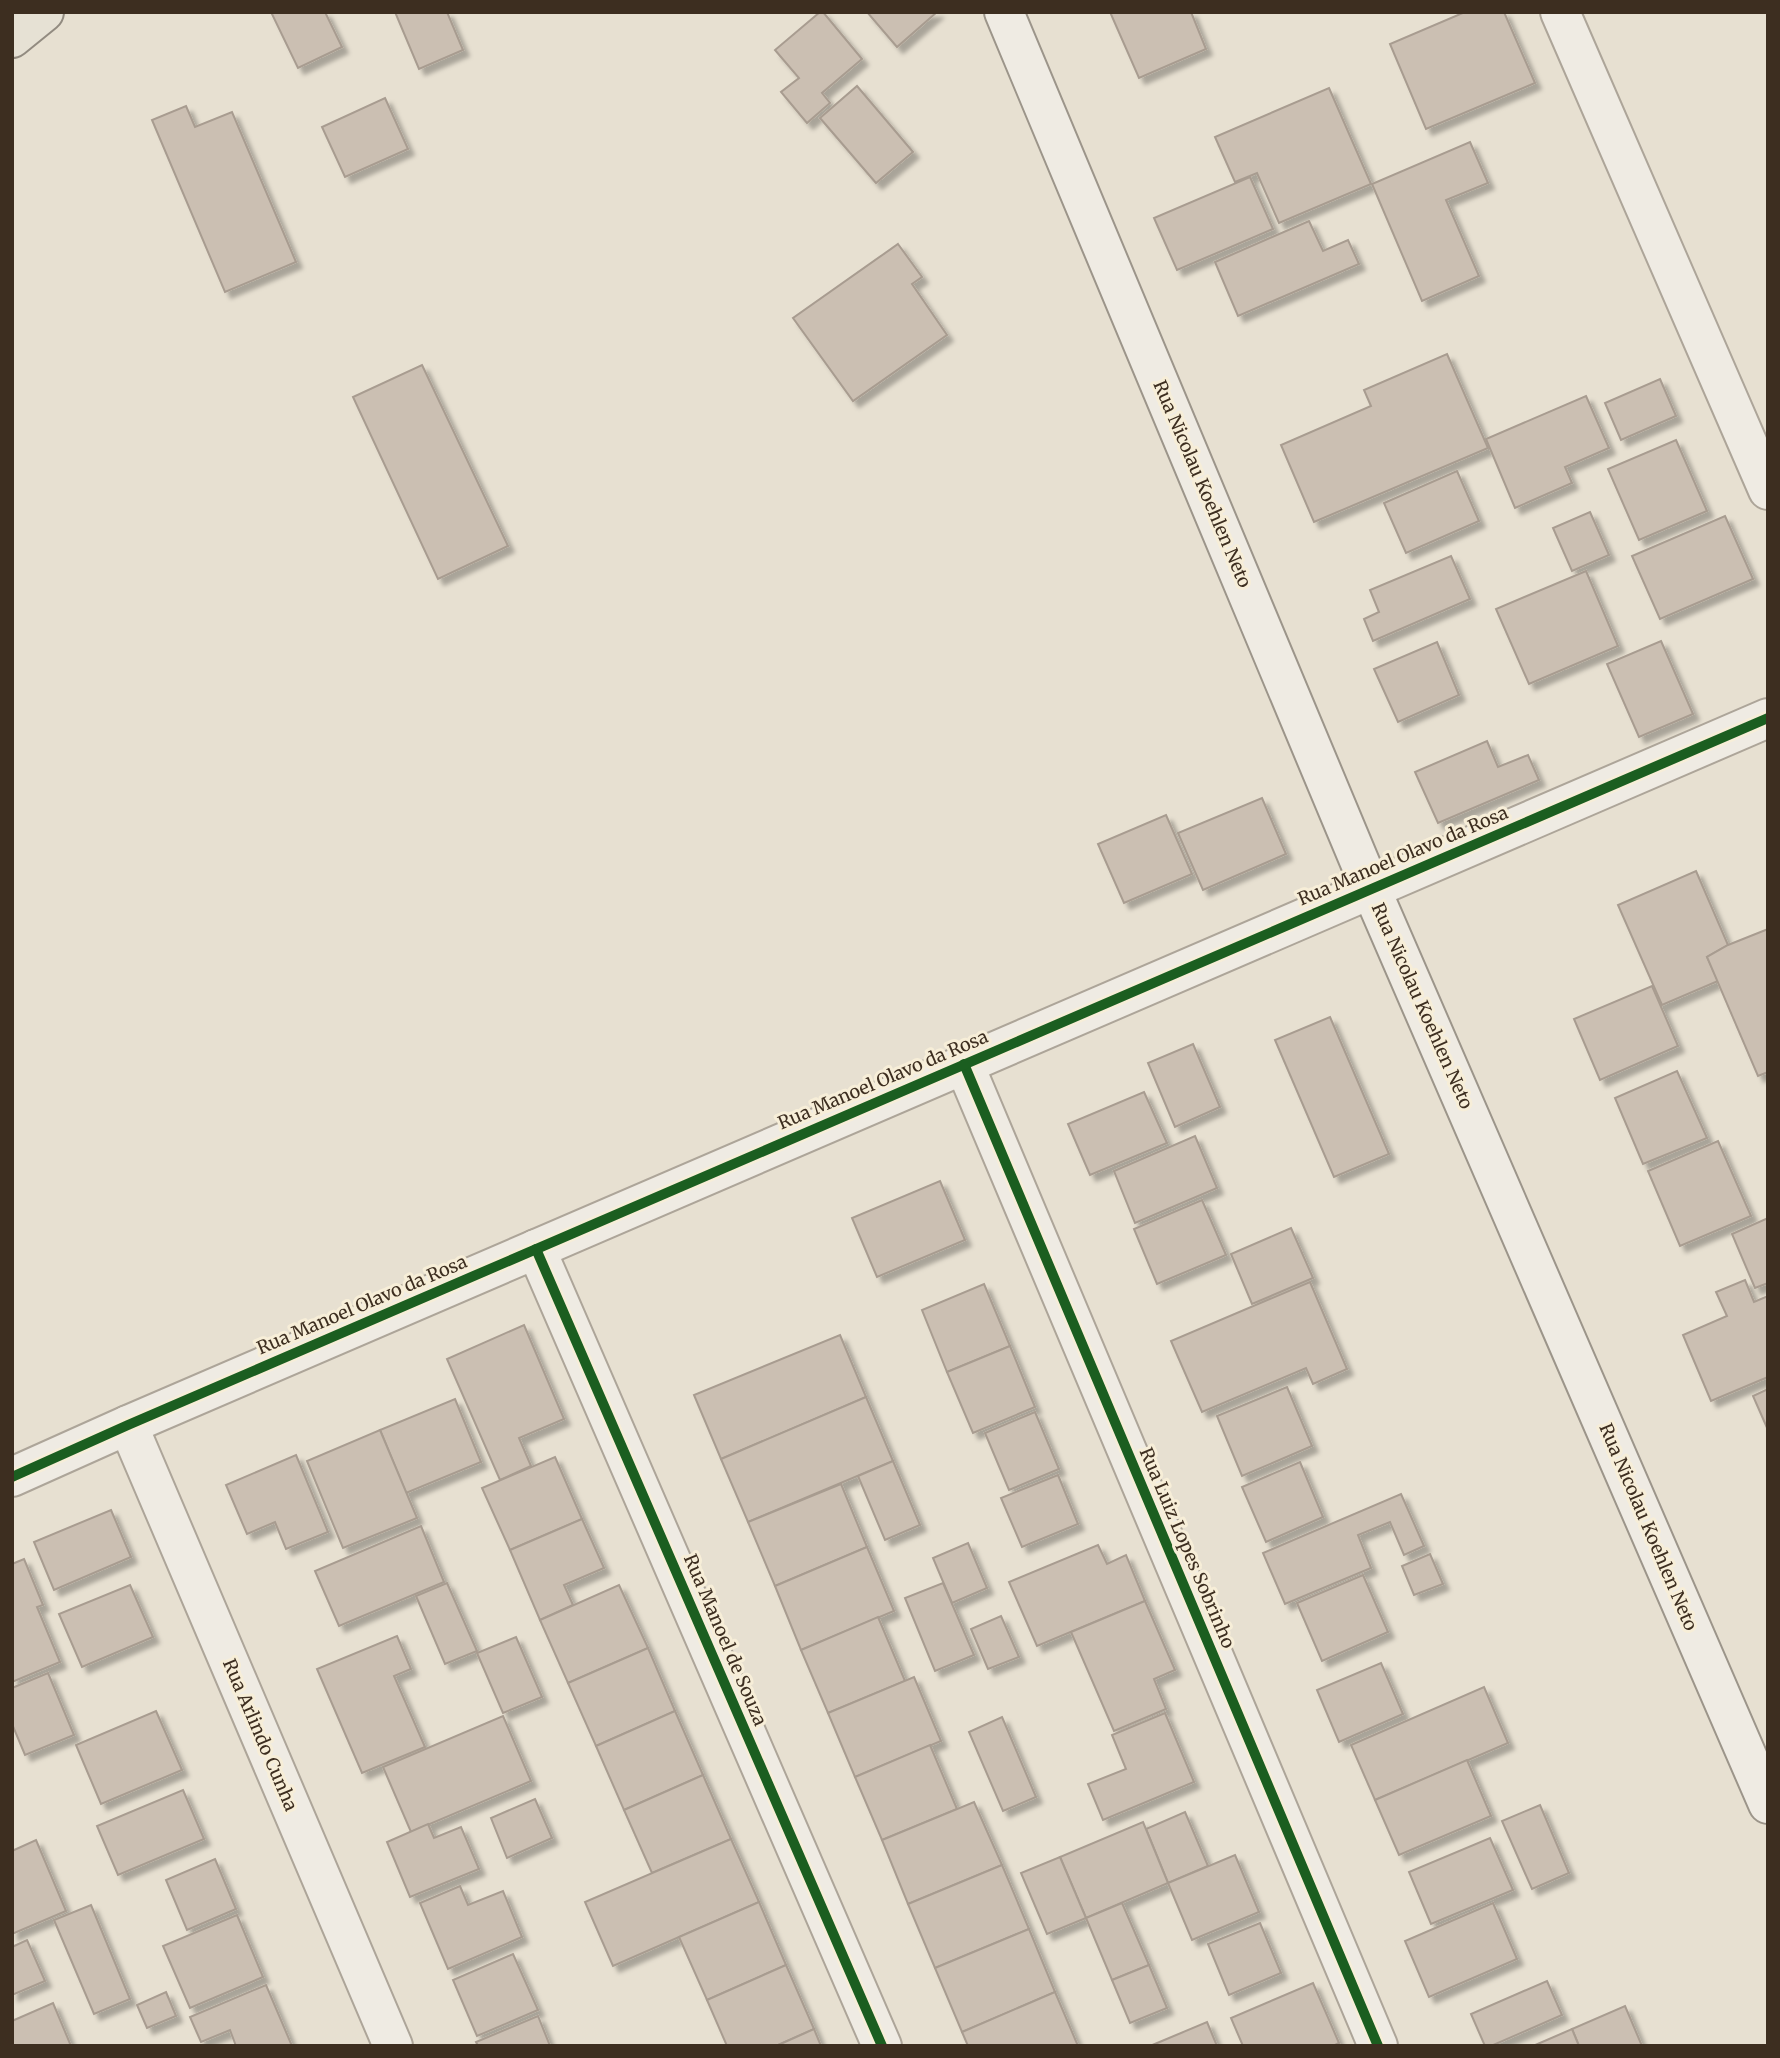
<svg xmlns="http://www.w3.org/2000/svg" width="1780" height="2058" font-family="Merriweather,serif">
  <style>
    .building { fill: #cbbfb2; stroke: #a89c90; stroke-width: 2; filter: url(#shadow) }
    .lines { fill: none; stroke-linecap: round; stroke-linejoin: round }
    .minor-casing { stroke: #ada599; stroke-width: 42 }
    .secondary-casing { stroke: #9c958a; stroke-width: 42 }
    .primary-casing { stroke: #928b80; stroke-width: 42 }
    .minor { stroke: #efebe3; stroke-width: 38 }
    .secondary { stroke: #efebe3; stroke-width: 38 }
    .primary { stroke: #e6e1d4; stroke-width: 38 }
    .cycleway-casing { stroke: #f7eed8; stroke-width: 15 }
    .cycleway { stroke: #1b5e20; stroke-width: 10 }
    .labels { text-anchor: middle; stroke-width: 6; stroke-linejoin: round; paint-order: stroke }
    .street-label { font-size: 18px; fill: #3d2e20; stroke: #f7eed8 }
  </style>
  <defs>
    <filter id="shadow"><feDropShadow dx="6" dy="6" stdDeviation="2" flood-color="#0004"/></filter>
  </defs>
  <rect width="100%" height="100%" fill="#e7e0d1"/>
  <g class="building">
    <path d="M271,12H325L342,47L298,68Z"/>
    <path d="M395,12H447L463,50L419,69Z"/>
    <path d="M820,12H823L862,59L822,93L830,103L807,123L781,92L799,78L775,50Z"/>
    <path d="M867,12H937L897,47Z"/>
    <path d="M1110,12H1191L1206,49L1139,78Z"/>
    <path d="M1465,12H1504L1535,83L1426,129L1390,44Z"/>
    <path d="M857,86L913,152L876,183L820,118Z"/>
    <path d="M1329,88L1371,184L1279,223L1257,173L1235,182L1215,137Z"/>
    <path d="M385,98L408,149L345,177L322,127Z"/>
    <path d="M186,106L195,127L232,112L296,262L225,292L152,120Z"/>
    <path d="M1470,142L1488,183L1446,200L1479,276L1422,301L1372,184Z"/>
    <path d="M1250,177L1273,229L1177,270L1154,218Z"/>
    <path d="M1309,221L1323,251L1348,240L1359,264L1238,316L1215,262Z"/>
    <path d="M898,244L922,277L912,284L947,335L853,401L793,318Z"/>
    <path d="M1447,354L1488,448L1314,522L1281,445L1371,406L1364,390Z"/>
    <path d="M422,365L508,546L438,579L353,397Z"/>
    <path d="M1660,379L1676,416L1621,440L1605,403Z"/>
    <path d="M1586,396L1609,448L1565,467L1572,483L1515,508L1486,439Z"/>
    <path d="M1676,440L1707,511L1639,540L1608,469Z"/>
    <path d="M1457,471L1479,521L1406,553L1384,503Z"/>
    <path d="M1590,512L1609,555L1572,571L1553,528Z"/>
    <path d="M1725,516L1753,579L1660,619L1632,556Z"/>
    <path d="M1451,556L1470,599L1373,641L1364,619L1379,612L1370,590Z"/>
    <path d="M1586,571L1618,646L1529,684L1496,609Z"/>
    <path d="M1661,641L1693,714L1639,737L1607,664Z"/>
    <path d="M1437,642L1459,695L1398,722L1374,669Z"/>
    <path d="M1487,741L1498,767L1528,755L1539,780L1438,823L1415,772Z"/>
    <path d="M1262,798L1286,854L1203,890L1178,833Z"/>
    <path d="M1166,815L1192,874L1124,903L1098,844Z"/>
    <path d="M1696,871L1728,945L1707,957L1718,981L1662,1005L1618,905Z"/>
    <path d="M1768,929V1072L1758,1076L1707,957L1728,945Z"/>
    <path d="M1652,986L1678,1046L1600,1080L1574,1019Z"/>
    <path d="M1330,1017L1389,1154L1334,1177L1275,1040Z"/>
    <path d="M1193,1044L1220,1107L1175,1127L1148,1063Z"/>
    <path d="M1677,1071L1707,1138L1643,1164L1615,1098Z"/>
    <path d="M1144,1092L1167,1143L1090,1175L1068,1124Z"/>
    <path d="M1195,1136L1217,1188L1135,1223L1114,1171Z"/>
    <path d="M1718,1141L1751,1216L1680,1246L1648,1171Z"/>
    <path d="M940,1181L965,1240L877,1277L852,1218Z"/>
    <path d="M1202,1200L1226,1255L1157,1284L1134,1229Z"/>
    <path d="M1768,1218V1283L1755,1288L1732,1234Z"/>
    <path d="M1291,1228L1313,1278L1252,1304L1231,1254Z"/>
    <path d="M1745,1280L1754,1302L1768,1296V1377L1711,1401L1683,1335L1727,1316L1716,1292Z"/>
    <path d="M1310,1282L1347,1369L1313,1384L1306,1368L1202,1412L1171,1341Z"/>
    <path d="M984,1284L1010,1346L947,1372L922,1310Z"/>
    <path d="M524,1325L564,1419L519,1438L531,1466L500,1480L447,1359Z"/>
    <path d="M840,1335L866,1397L721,1459L694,1395Z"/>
    <path d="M1010,1346L1035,1407L973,1433L947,1372Z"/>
    <path d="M1287,1387L1312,1446L1242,1476L1217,1416Z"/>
    <path d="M1768,1389V1430L1753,1396Z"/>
    <path d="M866,1397L893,1461L748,1522L721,1459Z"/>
    <path d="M455,1399L481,1462L406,1493L380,1430Z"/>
    <path d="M1035,1412L1059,1469L1009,1490L985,1433Z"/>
    <path d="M380,1430L417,1518L343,1548L307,1461Z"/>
    <path d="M296,1455L328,1532L286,1549L275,1522L247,1534L226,1485Z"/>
    <path d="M555,1457L582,1519L510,1550L482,1488Z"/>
    <path d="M893,1461L920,1525L885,1540L858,1476Z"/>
    <path d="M1300,1462L1323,1517L1266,1542L1242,1487Z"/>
    <path d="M1058,1475L1078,1524L1022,1547L1001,1498Z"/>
    <path d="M841,1484L867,1547L775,1586L748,1522Z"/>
    <path d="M1401,1494L1424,1546L1404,1555L1390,1522L1358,1535L1371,1568L1285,1604L1263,1553Z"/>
    <path d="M111,1510L131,1557L54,1590L34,1542Z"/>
    <path d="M582,1519L604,1568L564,1585L573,1605L540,1620L510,1550Z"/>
    <path d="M421,1526L444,1582L339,1626L315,1571Z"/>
    <path d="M968,1543L987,1588L952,1603L933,1558Z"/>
    <path d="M1098,1545L1107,1564L1126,1555L1145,1601L1037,1646L1009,1582Z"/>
    <path d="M867,1547L894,1611L801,1650L775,1586Z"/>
    <path d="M1430,1554L1443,1584L1414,1595L1402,1566Z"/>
    <path d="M24,1559L43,1605L37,1607L60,1662L12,1682V1564Z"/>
    <path d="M1363,1575L1388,1632L1322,1661L1297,1603Z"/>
    <path d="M447,1583L477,1651L445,1664L416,1596Z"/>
    <path d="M943,1583L974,1655L935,1671L905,1598Z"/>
    <path d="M130,1585L153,1637L82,1667L59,1614Z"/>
    <path d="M619,1585L648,1648L568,1683L540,1620Z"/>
    <path d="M1145,1601L1175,1670L1154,1679L1166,1709L1114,1731L1071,1632Z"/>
    <path d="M1001,1616L1019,1657L988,1669L971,1629Z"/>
    <path d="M878,1617L905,1681L828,1713L801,1650Z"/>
    <path d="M397,1636L411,1669L394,1676L425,1747L362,1773L317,1669Z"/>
    <path d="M516,1637L542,1697L503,1713L477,1653Z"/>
    <path d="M648,1648L675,1711L596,1746L568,1683Z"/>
    <path d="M1381,1663L1403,1714L1339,1742L1317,1690Z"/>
    <path d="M48,1673L74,1735L25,1755L12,1724V1688Z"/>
    <path d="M914,1677L941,1741L855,1777L828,1713Z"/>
    <path d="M1484,1687L1508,1743L1375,1800L1351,1745Z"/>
    <path d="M156,1711L182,1770L101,1804L76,1745Z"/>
    <path d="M675,1711L703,1775L624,1810L596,1746Z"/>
    <path d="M1165,1713L1194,1782L1103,1820L1088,1784L1126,1769L1112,1735Z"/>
    <path d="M503,1716L531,1781L411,1832L383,1767Z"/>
    <path d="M1002,1717L1036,1797L1003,1811L969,1732Z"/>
    <path d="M930,1745L957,1809L882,1840L855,1777Z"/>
    <path d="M1467,1760L1491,1816L1399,1855L1375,1800Z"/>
    <path d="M703,1775L731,1839L652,1873L624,1810Z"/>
    <path d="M183,1790L204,1839L118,1875L97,1826Z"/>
    <path d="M535,1799L552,1838L507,1858L491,1818Z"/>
    <path d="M974,1802L1002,1865L908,1904L882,1840Z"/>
    <path d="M1540,1805L1569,1873L1532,1889L1502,1821Z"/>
    <path d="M1185,1812L1208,1866L1168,1883L1146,1829Z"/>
    <path d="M1143,1822L1168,1883L1086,1918L1060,1857Z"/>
    <path d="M428,1824L434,1838L461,1827L479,1869L410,1897L387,1842Z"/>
    <path d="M1490,1838L1513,1890L1431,1924L1409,1872Z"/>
    <path d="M731,1839L759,1902L613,1966L585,1902Z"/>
    <path d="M36,1840L66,1911L12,1934V1851Z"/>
    <path d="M1235,1855L1259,1912L1192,1940L1168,1883Z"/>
    <path d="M1060,1857L1086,1918L1047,1934L1021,1873Z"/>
    <path d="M215,1859L236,1909L187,1930L166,1880Z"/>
    <path d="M1002,1865L1029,1929L935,1968L908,1904Z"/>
    <path d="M460,1886L468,1905L503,1891L522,1937L448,1969L420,1903Z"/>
    <path d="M759,1902L786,1965L707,2000L679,1937Z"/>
    <path d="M1122,1903L1149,1965L1112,1980L1086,1918Z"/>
    <path d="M1493,1903L1517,1959L1429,1997L1405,1941Z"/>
    <path d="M91,1905L130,1999L94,2014L54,1920Z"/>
    <path d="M237,1915L263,1977L190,2008L163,1946Z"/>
    <path d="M1260,1923L1281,1973L1229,1995L1208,1944Z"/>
    <path d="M1029,1929L1055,1992L962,2032L935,1968Z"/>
    <path d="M27,1940L45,1981L12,1995V1947Z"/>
    <path d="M513,1954L538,2010L477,2036L453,1980Z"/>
    <path d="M786,1965L814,2029L776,2046H727L707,2000Z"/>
    <path d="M1149,1965L1167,2008L1130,2023L1112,1980Z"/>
    <path d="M1547,1981L1562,2015L1491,2046H1485L1471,2014Z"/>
    <path d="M1313,1983L1339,2043L1333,2046H1243L1231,2018Z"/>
    <path d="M266,1985L292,2046H236L230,2030L201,2042L190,2017Z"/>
    <path d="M166,1992L176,2016L147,2028L137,2005Z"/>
    <path d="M1055,1992L1078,2046H968L962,2032Z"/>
    <path d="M53,2003L71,2046H12V2021Z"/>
    <path d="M1625,2006L1642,2046H1579L1572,2029Z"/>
    <path d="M538,2016L550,2046H478L476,2042Z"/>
    <path d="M1207,2022L1217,2046H1150Z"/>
    <path d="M814,2029L821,2046H776Z"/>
    <path d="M1572,2029L1579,2046H1533Z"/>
  </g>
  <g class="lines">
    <defs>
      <g id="minor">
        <path d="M1560,12L1768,490"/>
        <path d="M964,1064L1378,2046"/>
        <path d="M536,1249L882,2046"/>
        <path d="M128,1425L393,2046"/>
        <path d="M12,1477L128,1425L1768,718"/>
      </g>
      <path id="secondary" d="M1004,12L1371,889L1768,1804"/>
      <path id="primary" d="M12,38L44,12"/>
    </defs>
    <use href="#minor" class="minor-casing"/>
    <use href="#secondary" class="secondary-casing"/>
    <use href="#primary" class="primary-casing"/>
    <use href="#minor" class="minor"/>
    <use href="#secondary" class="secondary"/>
    <use href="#primary" class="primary"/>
    <defs>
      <g id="cycleway">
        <path d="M964,1064L1378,2046"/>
        <path d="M536,1249L882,2046"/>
        <path d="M12,1477L128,1425L1768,718"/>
      </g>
    </defs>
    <use href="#cycleway" class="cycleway-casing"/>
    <use href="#cycleway" class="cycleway"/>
  </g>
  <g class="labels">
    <g class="street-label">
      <text transform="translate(1202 484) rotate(67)" y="6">Rua Nicolau Koehlen Neto</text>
      <text transform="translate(1403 856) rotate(-23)" y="6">Rua Manoel Olavo da Rosa</text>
      <text transform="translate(1422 1006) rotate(66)" y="6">Rua Nicolau Koehlen Neto</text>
      <text transform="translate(883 1080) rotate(-23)" y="6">Rua Manoel Olavo da Rosa</text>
      <text transform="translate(362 1305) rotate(-23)" y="6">Rua Manoel Olavo da Rosa</text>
      <text transform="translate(1648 1527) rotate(67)" y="6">Rua Nicolau Koehlen Neto</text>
      <text transform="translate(1187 1548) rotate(67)" y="6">Rua Luiz Lopes Sobrinho</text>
      <text transform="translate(725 1640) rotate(67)" y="6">Rua Manoel de Souza</text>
      <text transform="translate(260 1735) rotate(67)" y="6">Rua Arlindo Cunha</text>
    </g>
  </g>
  <rect width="1780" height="2058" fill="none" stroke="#3d2e20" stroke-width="28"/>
</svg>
